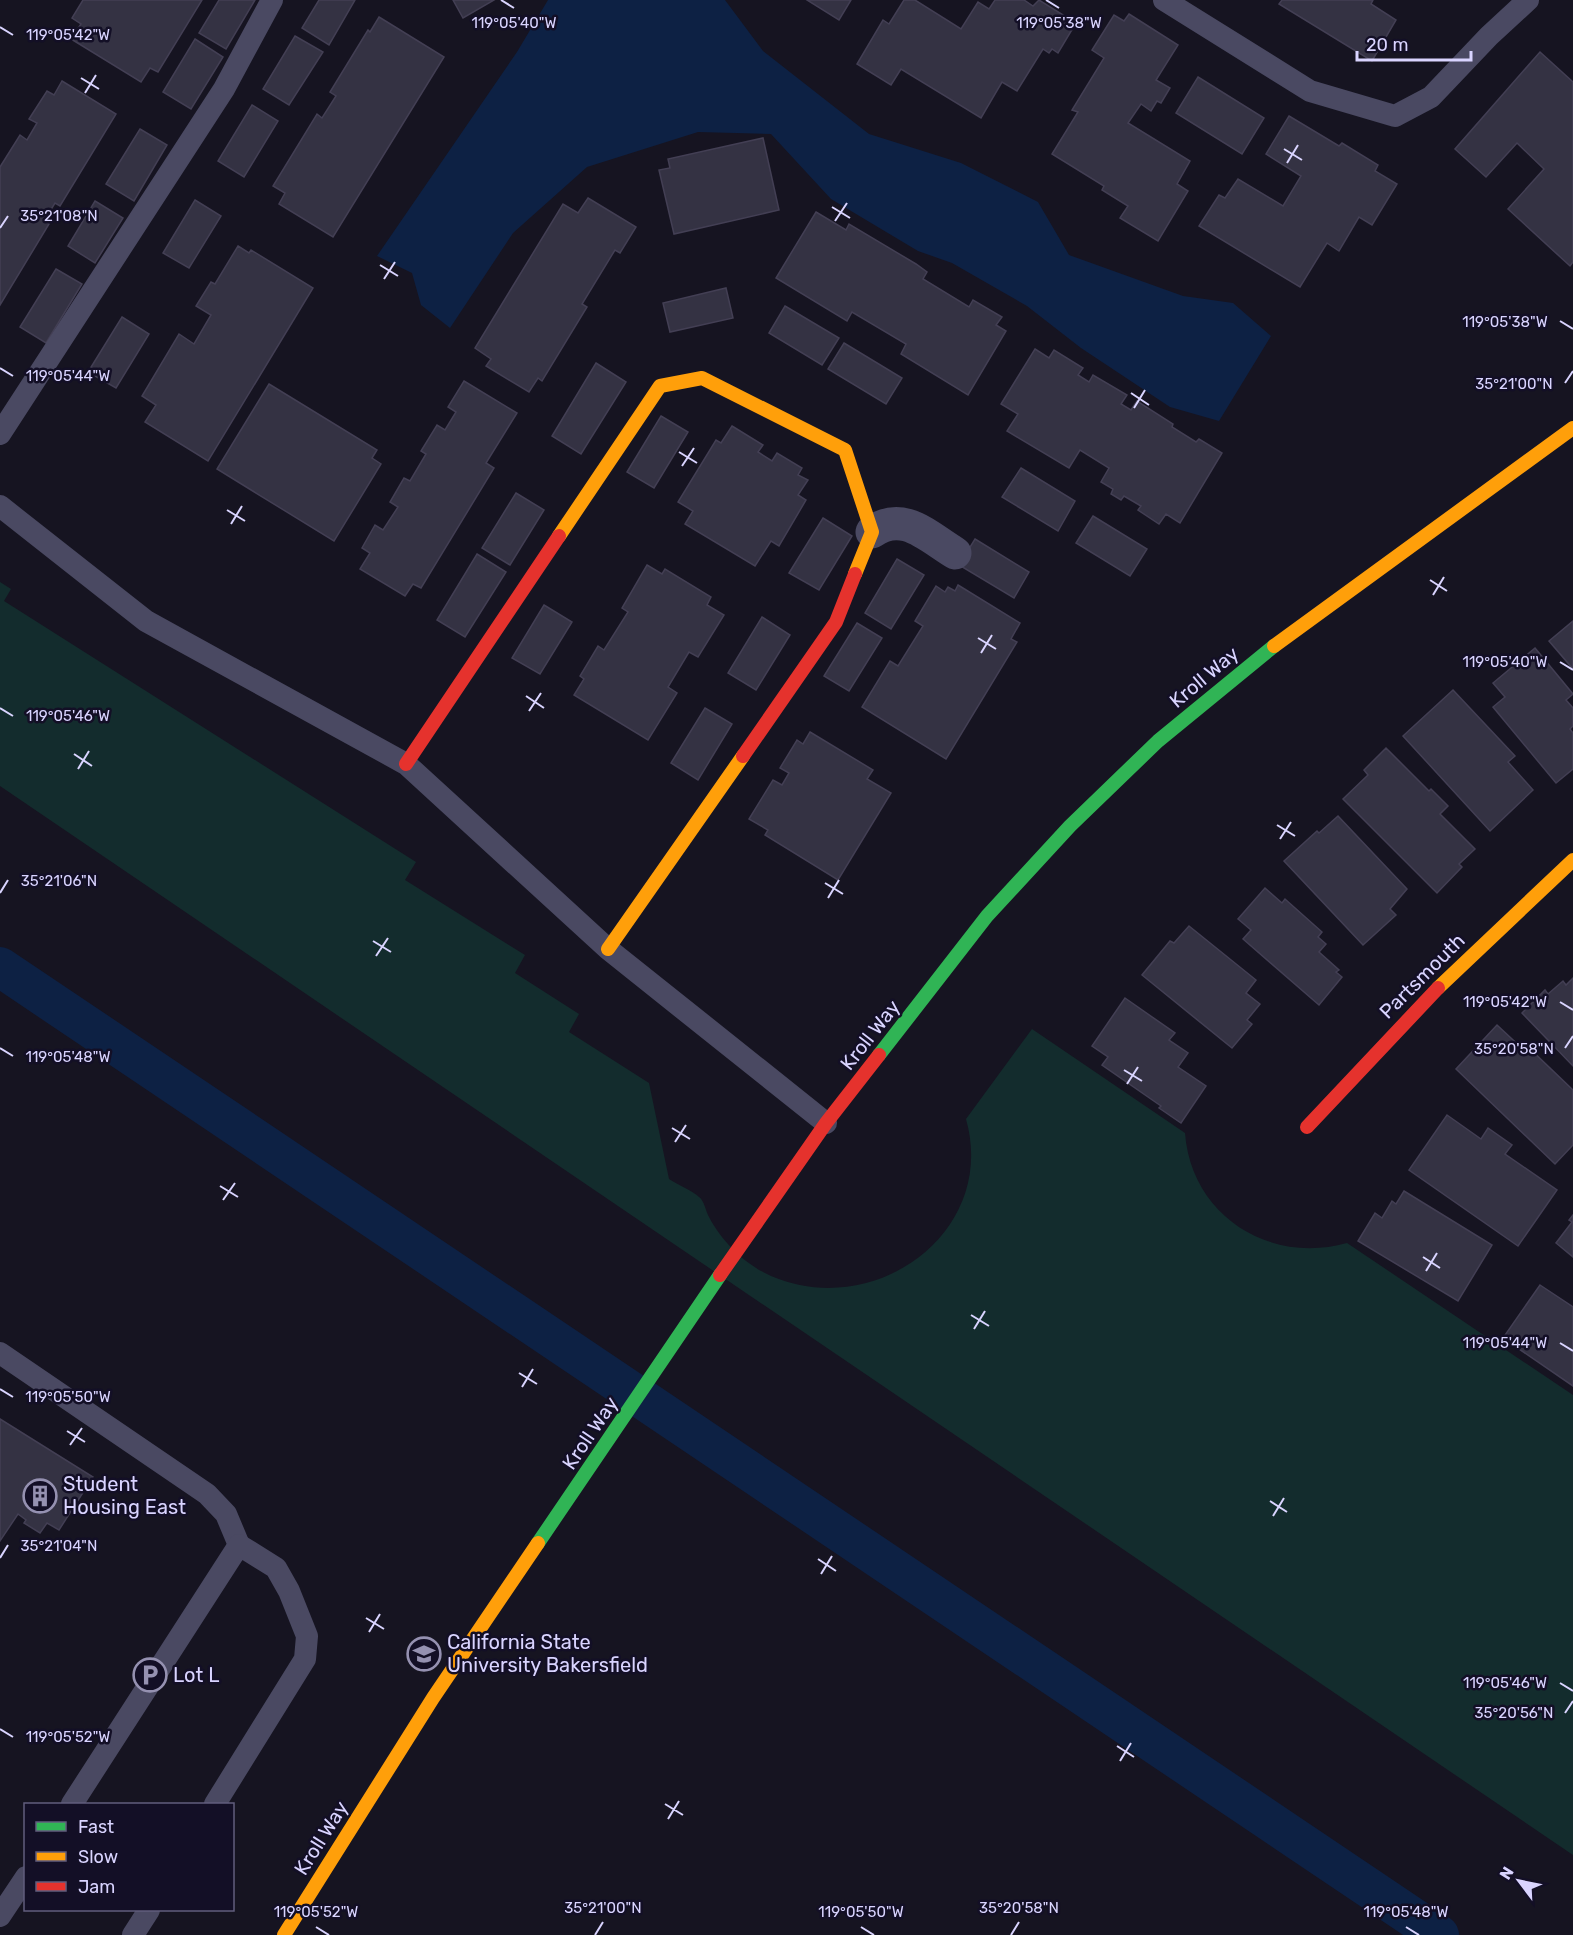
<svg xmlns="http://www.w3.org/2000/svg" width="1573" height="1935" font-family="Rubik,sans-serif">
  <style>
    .green { fill: #132c2d }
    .water { fill: #0d2144 }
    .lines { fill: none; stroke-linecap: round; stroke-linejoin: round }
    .canal { stroke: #0d2144; stroke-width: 40 }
    .building { fill: #343243; stroke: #433f54; stroke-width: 1.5 }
    .lane { stroke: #4a4962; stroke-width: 22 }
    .street { stroke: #4a4962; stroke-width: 33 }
    .fast { stroke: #30b455; stroke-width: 14 }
    .slow { stroke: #ff9f0a; stroke-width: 14 }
    .jam { stroke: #e5322d; stroke-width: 14 }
    .ticks { fill: none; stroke: #d9d4ff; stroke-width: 2 }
    .labels { text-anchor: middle; stroke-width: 5; stroke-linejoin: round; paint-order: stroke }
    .street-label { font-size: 20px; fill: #d9d4ff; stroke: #130f26 }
    .poi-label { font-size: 20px; fill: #d9d4ff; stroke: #130f26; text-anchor: start }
    .ticks-label { font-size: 15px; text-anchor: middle; fill: #d9d4ff; stroke: #130f26; stroke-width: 5; stroke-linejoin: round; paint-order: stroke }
  </style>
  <rect width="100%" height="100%" fill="#161421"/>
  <path class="green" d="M0,582L11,589L4,601L416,862L405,880L525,955L515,973L579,1014L569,1032L649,1083L669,1179C678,1185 693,1191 699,1197C704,1200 706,1212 709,1217C722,1242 746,1265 771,1276C875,1321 998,1232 966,1119L1032,1029L1185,1133C1191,1215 1269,1265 1347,1243L1573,1395V1855L0,786Z"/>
  <path class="water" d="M548,0H725L763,51L869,134L961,163L1038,202L1069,255L1183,296L1233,303L1271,336L1219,421L1170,407L1081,348L1027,306L952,263L918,251L831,199L771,134L698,132L587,167L513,233L450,328L421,305L412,273L377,256L517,52Z"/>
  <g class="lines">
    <path class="canal" d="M0,967L1439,1935"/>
  </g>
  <g class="building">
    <path d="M83,0H202L158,72L150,68L141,82L71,39L81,24L72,18Z"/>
    <path d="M219,0H255L226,49L199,33Z"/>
    <path d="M319,0H355L329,45L302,28Z"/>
    <path d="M453,0H494L463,18Z"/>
    <path d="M807,0H851L839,20Z"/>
    <path d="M904,0H915L961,29L978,2L989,9L995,0H1024L1033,6L1039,0L1068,18L1065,23L1073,28L1058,53L1052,49L1049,53L1043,49L1017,91L1002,82L981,118L901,69L891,85L857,64L883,20L889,24Z"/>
    <path d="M1282,0H1373L1371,4L1396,20L1372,61L1279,4Z"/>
    <path d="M1129,14L1178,45L1156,80L1170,88L1161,103L1157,101L1151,111L1141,104L1128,123L1190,161L1177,184L1188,191L1158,241L1120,218L1128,206L1102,190L1104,186L1052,154L1078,112L1072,110L1104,58L1092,50L1114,15L1124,21Z"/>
    <path d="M379,17L444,57L333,237L279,204L285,193L273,186L317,114L322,118L336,96L330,92L368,30L370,32Z"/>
    <path d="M295,36L323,52L289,105L263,89Z"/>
    <path d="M195,39L223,57L191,109L163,92Z"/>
    <path d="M1540,52L1573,82V262L1570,266L1508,209L1544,169L1517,143L1486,177L1455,149Z"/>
    <path d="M1198,77L1264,118L1242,154L1176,113Z"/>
    <path d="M62,81L116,114L60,206L55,203L44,221L49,224L0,305V167L20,135L27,140L37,123L29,119L47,91L54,95Z"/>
    <path d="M252,105L278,121L244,177L218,161Z"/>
    <path d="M1289,116L1339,146L1342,143L1378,165L1375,171L1397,184L1372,225L1359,217L1339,251L1327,243L1300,287L1199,226L1219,195L1225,198L1238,179L1283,206L1301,176L1266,154Z"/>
    <path d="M140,129L167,145L134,201L106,184Z"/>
    <path d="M763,138L779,210L674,234L659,170L670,168L668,159Z"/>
    <path d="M588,198L636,227L620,253L615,250L582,304L587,307L542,381L538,378L529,392L486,366L491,359L475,348L563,204L578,213Z"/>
    <path d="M195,200L221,216L189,268L163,253Z"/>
    <path d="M95,201L123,218L95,263L68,246Z"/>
    <path d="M816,212L846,230L849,224L916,264L927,272L923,279L969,307L973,300L1002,317L996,325L1006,331L968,395L901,354L906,344L852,312L847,321L776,278Z"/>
    <path d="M238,246L249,253L251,250L313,288L208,461L145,422L156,405L142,396L179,334L194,344L211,315L196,306L211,282L215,284Z"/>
    <path d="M56,269L82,284L46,343L20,327Z"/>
    <path d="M726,288L733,318L670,332L663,303Z"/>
    <path d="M785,306L839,338L822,365L769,333Z"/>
    <path d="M122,317L149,334L116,388L88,372Z"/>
    <path d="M844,343L902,378L886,404L828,369Z"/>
    <path d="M1035,349L1049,358L1054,350L1083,368L1078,375L1089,382L1093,375L1127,395L1121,404L1131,410L1137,401L1173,424L1172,427L1196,442L1199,439L1222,453L1180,523L1166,514L1159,524L1138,510L1141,506L1124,496L1121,500L1111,494L1113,489L1101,482L1109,468L1080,450L1069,468L1007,431L1018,414L1001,404Z"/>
    <path d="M596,363L626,382L581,454L552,436Z"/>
    <path d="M464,381L517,413L486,463L494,468L421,588L413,584L405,596L360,569L370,553L362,548L375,525L383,530L398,507L390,502L404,478L410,481L426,454L421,451L437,425L445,430L456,412L448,407Z"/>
    <path d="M269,384L377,450L372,458L381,464L334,541L217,469Z"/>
    <path d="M661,416L688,432L654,488L627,472Z"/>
    <path d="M732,426L763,445L758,452L772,461L777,453L802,468L798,475L808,480L798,495L806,500L779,546L771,541L755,566L685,524L693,511L678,502L716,440L721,443Z"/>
    <path d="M1021,468L1075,501L1058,531L1002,497Z"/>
    <path d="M516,493L544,510L510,565L482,548Z"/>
    <path d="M1093,516L1147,549L1130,576L1076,543Z"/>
    <path d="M823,518L852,536L819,590L789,573Z"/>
    <path d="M975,539L1029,572L1014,598L959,565Z"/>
    <path d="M477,554L506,572L465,637L437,620Z"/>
    <path d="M897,559L924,575L891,629L865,613Z"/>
    <path d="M647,565L662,574L665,569L711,597L707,605L724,615L698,657L689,652L668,687L677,693L648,740L574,695L584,679L580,676L598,646L604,650L628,612L622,608Z"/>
    <path d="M958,585L1020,623L1011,639L1017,642L946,759L862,707L890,661L898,666L923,626L915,621L936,586L945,592L948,587L955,591Z"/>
    <path d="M544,605L572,622L540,674L512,658Z"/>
    <path d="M762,617L790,635L756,690L728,673Z"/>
    <path d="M1573,621V669L1549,641Z"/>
    <path d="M857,623L882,638L849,691L824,676Z"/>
    <path d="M1535,648L1573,694L1566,700L1573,708V726L1570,729L1573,733V769L1556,783L1493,707L1505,697L1493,683Z"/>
    <path d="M1453,690L1515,756L1508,762L1533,790L1490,831L1403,736Z"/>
    <path d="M705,708L732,724L698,780L671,763Z"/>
    <path d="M810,732L873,770L867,779L891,793L838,880L765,835L768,830L749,819L773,780L782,785L789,773L780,768L797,740L803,744Z"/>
    <path d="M1386,748L1429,791L1431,789L1448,806L1440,814L1475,849L1459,864L1462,867L1437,893L1343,799L1368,775L1364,770Z"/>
    <path d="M1338,816L1407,889L1390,909L1396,915L1363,945L1284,861L1317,831L1319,833Z"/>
    <path d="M1265,888L1282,903L1285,899L1322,932L1318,937L1326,944L1319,952L1339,970L1336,972L1342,977L1319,1005L1243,939L1251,930L1238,919Z"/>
    <path d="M1189,926L1256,980L1246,993L1260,1004L1247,1020L1252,1024L1232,1048L1142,975L1170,941L1174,943Z"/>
    <path d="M1573,978V1066L1522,1013L1545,990L1548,994L1563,981L1566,985Z"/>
    <path d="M1125,998L1175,1033L1169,1040L1188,1053L1178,1067L1206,1086L1181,1123L1159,1108L1161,1106L1102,1065L1108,1057L1092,1046Z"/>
    <path d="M1497,1025L1526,1052L1529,1048L1573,1090V1145L1555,1164L1456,1069Z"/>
    <path d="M1447,1115L1481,1139L1488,1128L1512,1145L1505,1154L1557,1190L1518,1246L1409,1170Z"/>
    <path d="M1404,1191L1492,1245L1458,1301L1358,1241L1375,1213L1382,1218L1392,1201L1396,1204Z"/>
    <path d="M1573,1215V1257L1556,1243L1572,1222L1569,1220Z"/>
    <path d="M1540,1285L1573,1307V1386L1503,1338Z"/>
    <path d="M0,1419L93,1477L59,1530L47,1523L40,1533L24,1523L26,1520L18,1514L0,1541Z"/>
  </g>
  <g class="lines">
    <g class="lane">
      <path d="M1164,0L1310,91L1395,116L1431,97L1489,36L1528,0"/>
      <path d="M0,434L224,89L272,0"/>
      <path d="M0,506L146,621L406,764L608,949L826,1123"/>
      <path d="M0,1353L207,1494L226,1514L239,1545"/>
      <path d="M72,1804L239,1545L276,1568L289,1591L307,1636L305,1659L215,1804"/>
      <path d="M0,1916L26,1877"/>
      <path d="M133,1935L149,1910"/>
    </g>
    <path class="street" d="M872,532C903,510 927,536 955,553"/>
    <g class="fast">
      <path d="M879,1055L987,916L1070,826L1158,741L1274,646"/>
      <path d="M538,1543L720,1275"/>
    </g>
    <g class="slow">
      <path d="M559,536L660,386L702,378L845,450L872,532L855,574"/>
      <path d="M1274,646L1573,428"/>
      <path d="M608,949L743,756"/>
      <path d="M1438,988L1573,860"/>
      <path d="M284,1935L433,1698L538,1543"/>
    </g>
    <g class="jam">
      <path d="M743,756L836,622L855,574"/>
      <path d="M406,764L559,536"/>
      <path d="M1307,1127L1438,988"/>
      <path d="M720,1275L826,1123L879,1055"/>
    </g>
  </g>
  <path class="ticks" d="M501,0L514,8M1046,0L1059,8M0,27L13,35M81,78L99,89M85,93L96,75M1284,149L1302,160M1287,163L1298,145M832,207L850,218M835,221L847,203M0,228L8,216M380,265L398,276M384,279L395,262M1560,321L1573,329M0,368L13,376M1565,383L1573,371M1131,393L1149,405M1134,408L1145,390M679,452L697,463M682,466L694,448M227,510L245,521M231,524L242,506M1430,580L1447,591M1433,595L1444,577M978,638L996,649M981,653L992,635M1560,662L1573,670M526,696L544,708M0,708L13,716M529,711L541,693M74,754L92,766M78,769L89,751M1277,825L1295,836M1280,839L1291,822M825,883L843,894M0,893L8,880M828,898L839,880M373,941L391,952M376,956L388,938M1560,1002L1573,1010M0,1048L13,1056M1565,1048L1573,1036M1124,1070L1142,1081M1127,1084L1138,1067M672,1128L690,1139M675,1142L686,1125M220,1186L238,1197M223,1200L235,1183M1423,1257L1440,1268M1426,1271L1437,1253M971,1315L989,1326M974,1329L985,1311M1560,1343L1573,1351M519,1373L537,1384M522,1387L533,1369M0,1389L13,1397M67,1431L85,1442M70,1445L82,1428M1270,1501L1287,1512M1273,1516L1284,1498M0,1558L8,1545M818,1559L836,1571M821,1574L832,1556M366,1618L384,1629M369,1632L380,1614M1560,1683L1573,1691M1565,1713L1573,1701M0,1729L13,1737M1117,1746L1134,1757M1120,1761L1131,1743M665,1804L683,1815M668,1819L679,1801M316,1927L329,1935M861,1927L874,1935M1406,1927L1419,1935M595,1935L603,1922M1011,1935L1019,1922"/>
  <defs>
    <symbol id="building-ring" viewBox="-11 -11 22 22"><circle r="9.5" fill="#130f26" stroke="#9591b1" stroke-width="1.5"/><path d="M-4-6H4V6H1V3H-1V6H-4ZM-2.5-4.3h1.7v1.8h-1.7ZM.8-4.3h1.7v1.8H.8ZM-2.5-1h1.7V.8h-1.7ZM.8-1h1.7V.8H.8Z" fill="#9591b1"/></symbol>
    <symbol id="university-ring" viewBox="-11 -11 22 22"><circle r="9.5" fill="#130f26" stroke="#9591b1" stroke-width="1.5"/><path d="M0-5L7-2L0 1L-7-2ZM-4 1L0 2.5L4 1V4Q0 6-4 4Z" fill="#9591b1"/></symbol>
    <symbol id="parking-ring" viewBox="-11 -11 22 22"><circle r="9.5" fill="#130f26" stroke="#9591b1" stroke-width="1.5"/><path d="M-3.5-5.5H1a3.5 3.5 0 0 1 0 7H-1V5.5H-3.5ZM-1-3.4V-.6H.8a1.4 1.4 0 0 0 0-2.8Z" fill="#9591b1"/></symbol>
  </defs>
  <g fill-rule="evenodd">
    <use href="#building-ring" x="21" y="1477" width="38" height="38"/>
    <use href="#university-ring" x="405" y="1635" width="38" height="38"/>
    <use href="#parking-ring" x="131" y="1656" width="38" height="38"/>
  </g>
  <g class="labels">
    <g class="street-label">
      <text transform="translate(1204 677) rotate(-40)" y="7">Kroll Way</text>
      <text transform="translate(1422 976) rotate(-45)" y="7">Partsmouth</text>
      <text transform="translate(870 1035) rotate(-52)" y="7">Kroll Way</text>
      <text transform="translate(590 1433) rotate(-56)" y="7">Kroll Way</text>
      <text transform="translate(321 1838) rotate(-58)" y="7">Kroll Way</text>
    </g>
    <g class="poi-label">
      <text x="63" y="1491">Student<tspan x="63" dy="23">Housing East</tspan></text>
      <text x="447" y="1649">California State<tspan x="447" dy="23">University Bakersfield</tspan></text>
      <text x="173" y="1682">Lot L</text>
    </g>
  </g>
  <g class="ticks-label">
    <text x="514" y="28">119°05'40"W</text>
    <text x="1059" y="28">119°05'38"W</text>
    <text x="68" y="40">119°05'42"W</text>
    <text x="59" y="221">35°21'08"N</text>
    <text x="1505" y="327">119°05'38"W</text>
    <text x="68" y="381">119°05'44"W</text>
    <text x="1514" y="389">35°21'00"N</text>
    <text x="1505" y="667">119°05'40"W</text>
    <text x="68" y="721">119°05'46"W</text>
    <text x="59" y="886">35°21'06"N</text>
    <text x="1505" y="1007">119°05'42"W</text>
    <text x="1514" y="1054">35°20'58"N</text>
    <text x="68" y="1062">119°05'48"W</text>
    <text x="1505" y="1348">119°05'44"W</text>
    <text x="68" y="1402">119°05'50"W</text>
    <text x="59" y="1551">35°21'04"N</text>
    <text x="1505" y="1688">119°05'46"W</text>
    <text x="1514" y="1718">35°20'56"N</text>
    <text x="68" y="1742">119°05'52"W</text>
    <text x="603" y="1913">35°21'00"N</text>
    <text x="1019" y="1913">35°20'58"N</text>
    <text x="316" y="1917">119°05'52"W</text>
    <text x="861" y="1917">119°05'50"W</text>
    <text x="1406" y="1917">119°05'48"W</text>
  </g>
  <rect x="24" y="1803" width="210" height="108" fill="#130f26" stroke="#625e7d" stroke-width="1.5"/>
  <rect x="36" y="1822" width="30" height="9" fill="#30b455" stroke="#625e7d" stroke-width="1.5"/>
  <text x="78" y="1833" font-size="18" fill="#d9d4ff">Fast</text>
  <rect x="36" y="1852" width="30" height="9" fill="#ff9f0a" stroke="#625e7d" stroke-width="1.5"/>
  <text x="78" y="1863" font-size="18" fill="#d9d4ff">Slow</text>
  <rect x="36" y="1882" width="30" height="9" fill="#e5322d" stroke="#625e7d" stroke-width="1.5"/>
  <text x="78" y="1893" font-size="18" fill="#d9d4ff">Jam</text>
  <g transform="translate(1519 1881) rotate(302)" stroke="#130f26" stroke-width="4.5" paint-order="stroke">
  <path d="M0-4.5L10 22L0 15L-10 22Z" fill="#d9d4ff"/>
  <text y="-9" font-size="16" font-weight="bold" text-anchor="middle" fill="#d9d4ff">N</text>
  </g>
  <path d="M1357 51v9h114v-9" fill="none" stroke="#d9d4ff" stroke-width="3"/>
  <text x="1366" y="51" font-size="18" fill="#d9d4ff" stroke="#130f26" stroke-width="4.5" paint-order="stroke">20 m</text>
</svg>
